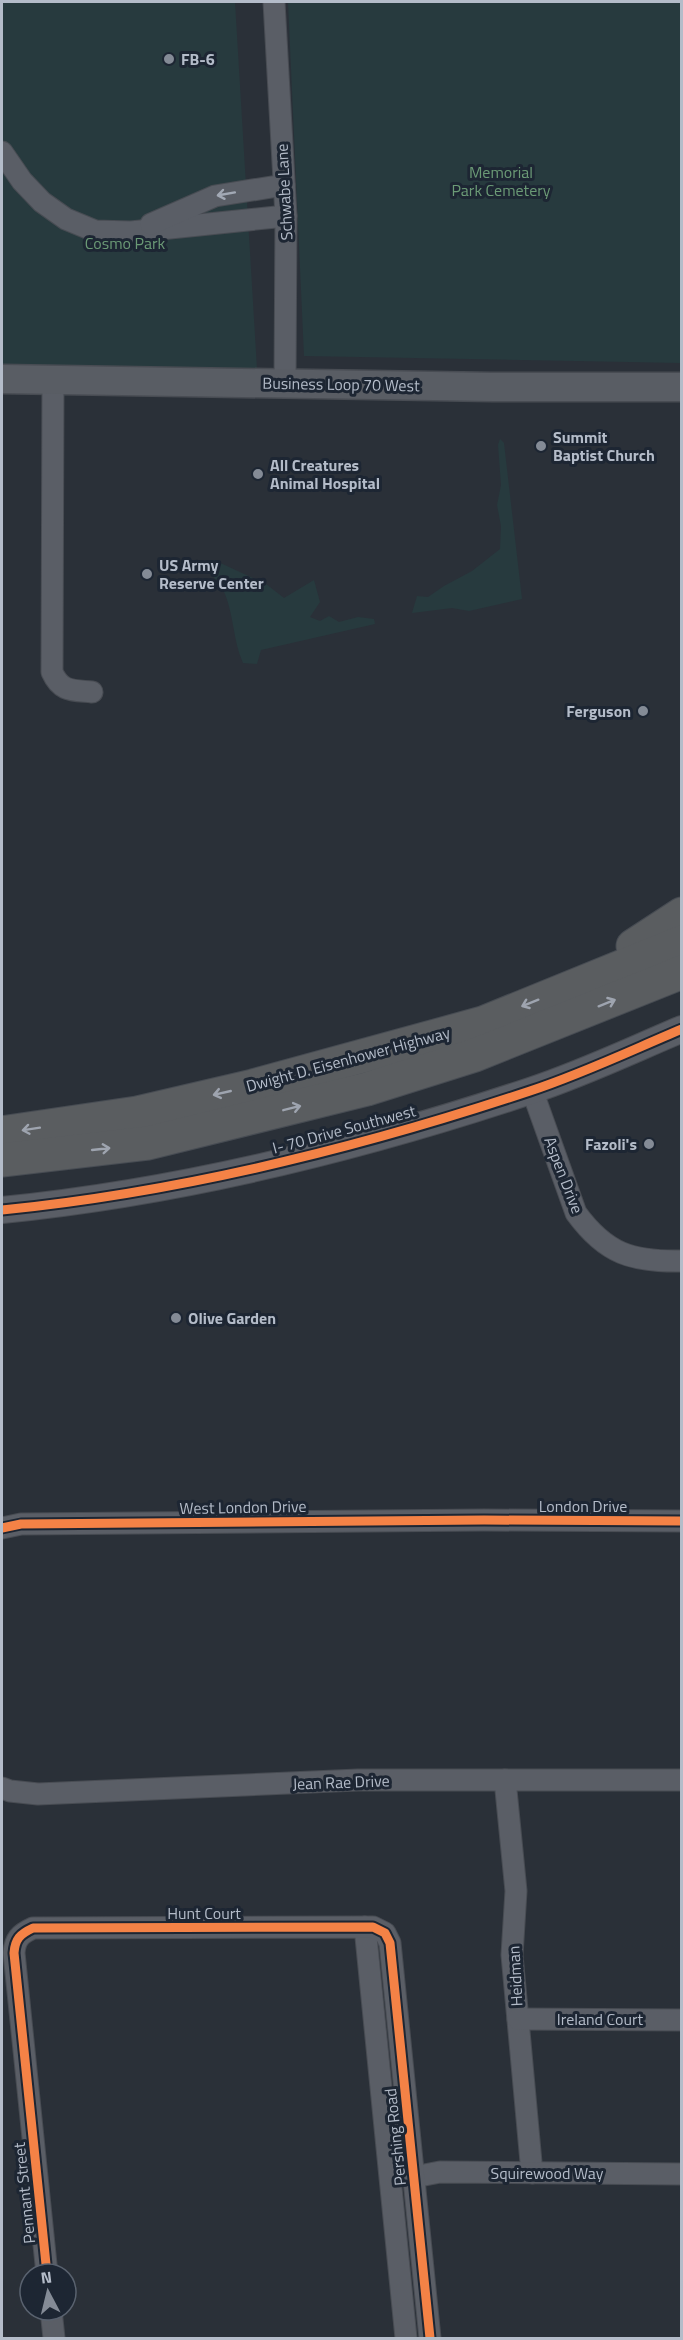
<svg xmlns="http://www.w3.org/2000/svg" width="683" height="2340" font-family="'Titillium Web',sans-serif">
  <style>
    .green { fill: #273a3e }
    .lines { fill: none; stroke-linecap: round; stroke-linejoin: round }
    .minor-casing { stroke: #484c53; stroke-width: 23 }
    .tertiary-casing { stroke: #484c53; stroke-width: 28 }
    .secondary-casing { stroke: #484c53; stroke-width: 31 }
    .motorway-casing { stroke: #474c53; stroke-width: 35 }
    .minor { stroke: #5a5e66; stroke-width: 21 }
    .tertiary { stroke: #5a5e66; stroke-width: 26 }
    .secondary { stroke: #595d64; stroke-width: 28 }
    .motorway { stroke: #5a5d60; stroke-width: 33 }
    .cycleway-casing { stroke: #1d2633; stroke-width: 13 }
    .cycleway { stroke: #f48246; stroke-width: 9 }
    .oneway { stroke: #a2a9b5 }
    .oneway2 { stroke: #9ea4af }
    .poi-dot { fill: #848b96; stroke: #1d2633; stroke-width: 2 }
    .labels { text-anchor: middle; stroke-width: 6; stroke-linejoin: round; paint-order: stroke }
    .poi-label { font-size: 16px; font-weight: bold; fill: #b4bcc9; stroke: #1d2633; text-anchor: start }
    .park-label { font-size: 16px; fill: #6b9a76; stroke: #1d2633 }
    .street-label { font-size: 16px; fill: #b4bcc9; stroke: #1d2633 }
  </style>
  <rect width="100%" height="100%" fill="#2a3038"/>
  <g class="green">
    <path d="M2,2H235L257,369L2,366Z"/>
    <path d="M288,2H681V363L304,356Z"/>
    <path d="M500,439L504,443L522,599L469,611L452,608L412,613L417,596L428,597L444,586L472,571L500,549L501,526L497,505L501,485L498,445Z"/>
    <path d="M214,560L266,584L284,598L314,580L320,602L310,617L320,621L329,616L339,622L358,617L374,619L375,624L261,650L257,664L243,663C233,641 234,616 225,594C220,583 210,573 203,563Z"/>
  </g>
  <g class="lines">
    <defs>
      <g id="minor">
        <path d="M274,2L286,216L285,383"/>
        <path d="M2,152L22,181L42,202L66,219L95,231L131,232L286,216"/>
        <path d="M151,224L215,196L284,185"/>
        <path d="M53,379L52,672C61,692 72,690 92,692"/>
        <path d="M532,1090L576,1213C606,1254 632,1262 682,1261"/>
        <path d="M2,1528L21,1524L484,1520L682,1521"/>
        <path d="M505,1780L516,1891L512,1955L532,2173"/>
        <path d="M2,1788L10,1791L38,1794L358,1780H682"/>
        <path d="M365,1927L406,2338"/>
        <path d="M518,2019L682,2020"/>
        <path d="M414,2177L440,2172L682,2174"/>
        <path d="M47,2274L14,1953C15,1939 20,1934 33,1928L373,1927L385,1933L390,1943L430,2338"/>
        <path d="M51,2310L54,2338"/>
      </g>
      <path id="tertiary" d="M2,1210C182,1192 359,1148 530,1091C582,1074 632,1050 682,1029"/>
      <path id="secondary" d="M2,379L492,387H682"/>
      <g id="motorway">
        <path d="M633,946L682,914"/>
        <path d="M2,1133L137,1113L253,1086L483,1023L682,942"/>
        <path d="M2,1160L148,1143L367,1089L475,1055L682,972"/>
      </g>
    </defs>
    <use href="#minor" class="minor-casing"/>
    <use href="#tertiary" class="tertiary-casing"/>
    <use href="#secondary" class="secondary-casing"/>
    <use href="#motorway" class="motorway-casing"/>
    <use href="#minor" class="minor"/>
    <use href="#tertiary" class="tertiary"/>
    <use href="#secondary" class="secondary"/>
    <use href="#motorway" class="motorway"/>
    <defs>
      <g id="cycleway">
        <path d="M2,1210C182,1192 359,1148 530,1091C582,1074 632,1050 682,1029"/>
        <path d="M2,1528L21,1524L484,1520L682,1521"/>
        <path d="M47,2274L14,1953C15,1939 20,1934 33,1928L373,1927L385,1933L390,1943L430,2338"/>
      </g>
    </defs>
    <use href="#cycleway" class="cycleway-casing"/>
    <use href="#cycleway" class="cycleway"/>
  </g>
  <defs><path id="oneway-shaft" d="M-6 0H5M1.5-3L5.5 0L1.5 3" fill="none" stroke-width="1.6" stroke-linecap="round" stroke-linejoin="round" transform="scale(1.5)"/></defs>
  <use class="oneway" href="#oneway-shaft" transform="translate(226 194) rotate(170)"/>
  <g class="oneway2">
    <use href="#oneway-shaft" transform="translate(530 1003) rotate(158)"/>
    <use href="#oneway-shaft" transform="translate(607 1003) rotate(-22)"/>
    <use href="#oneway-shaft" transform="translate(222 1093) rotate(167)"/>
    <use href="#oneway-shaft" transform="translate(292 1108) rotate(-14)"/>
    <use href="#oneway-shaft" transform="translate(31 1129) rotate(171)"/>
    <use href="#oneway-shaft" transform="translate(101 1149) rotate(-6)"/>
  </g>
  <g class="poi-dot">
    <circle cx="169" cy="59" r="6"/>
    <circle cx="541" cy="446" r="6"/>
    <circle cx="258" cy="474" r="6"/>
    <circle cx="147" cy="574" r="6"/>
    <circle cx="643" cy="711" r="6"/>
    <circle cx="649" cy="1144" r="6"/>
    <circle cx="176" cy="1318" r="6"/>
  </g>
  <g class="labels">
    <g class="poi-label">
      <text x="181" y="65">FB-6</text>
      <text x="553" y="443">Summit<tspan x="553" dy="18">Baptist Church</tspan></text>
      <text x="270" y="471">All Creatures<tspan x="270" dy="18">Animal Hospital</tspan></text>
      <text x="159" y="571">US Army<tspan x="159" dy="18">Reserve Center</tspan></text>
      <text x="631" y="717" text-anchor="end">Ferguson</text>
      <text x="637" y="1150" text-anchor="end">Fazoli's</text>
      <text x="188" y="1324">Olive Garden</text>
    </g>
    <g class="park-label">
      <text x="501" y="178">Memorial<tspan x="501" dy="18">Park Cemetery</tspan></text>
      <text x="125" y="249">Cosmo Park</text>
    </g>
    <g class="street-label">
      <text transform="translate(284 192) rotate(-93)" y="6">Schwabe Lane</text>
      <text transform="translate(341 384) rotate(1)" y="6">Business Loop 70 West</text>
      <text transform="translate(348 1059) rotate(-15)" y="6">Dwight D. Eisenhower Highway</text>
      <text transform="translate(344 1129) rotate(-15)" y="6">I- 70 Drive Southwest</text>
      <text transform="translate(564 1175) rotate(69)" y="6">Aspen Drive</text>
      <text x="583" y="1512">London Drive</text>
      <text transform="translate(243 1507) rotate(-1)" y="6">West London Drive</text>
      <text transform="translate(341 1782) rotate(-2)" y="6">Jean Rae Drive</text>
      <text x="204" y="1919">Hunt Court</text>
      <text transform="translate(515 1976) rotate(-93)" y="6">Heidman</text>
      <text x="600" y="2025">Ireland Court</text>
      <text transform="translate(395 2137) rotate(-96)" y="6">Pershing Road</text>
      <text x="547" y="2179">Squirewood Way</text>
      <text transform="translate(24 2193) rotate(-96)" y="6">Pennant Street</text>
    </g>
  </g>
  <rect width="683" height="2340" fill="none" stroke="#b4bcc9" stroke-width="6"/>
  <g transform="translate(48 2292) rotate(353)"><circle r="28" fill="#1d2633" stroke="#59626f" stroke-width="1.5"/>
  <path d="M0-4.5L10 22L0 15L-10 22Z" fill="#848b96"/>
  <text y="-9" font-size="16" font-weight="bold" text-anchor="middle" fill="#b4bcc9">N</text>
  </g>
</svg>
